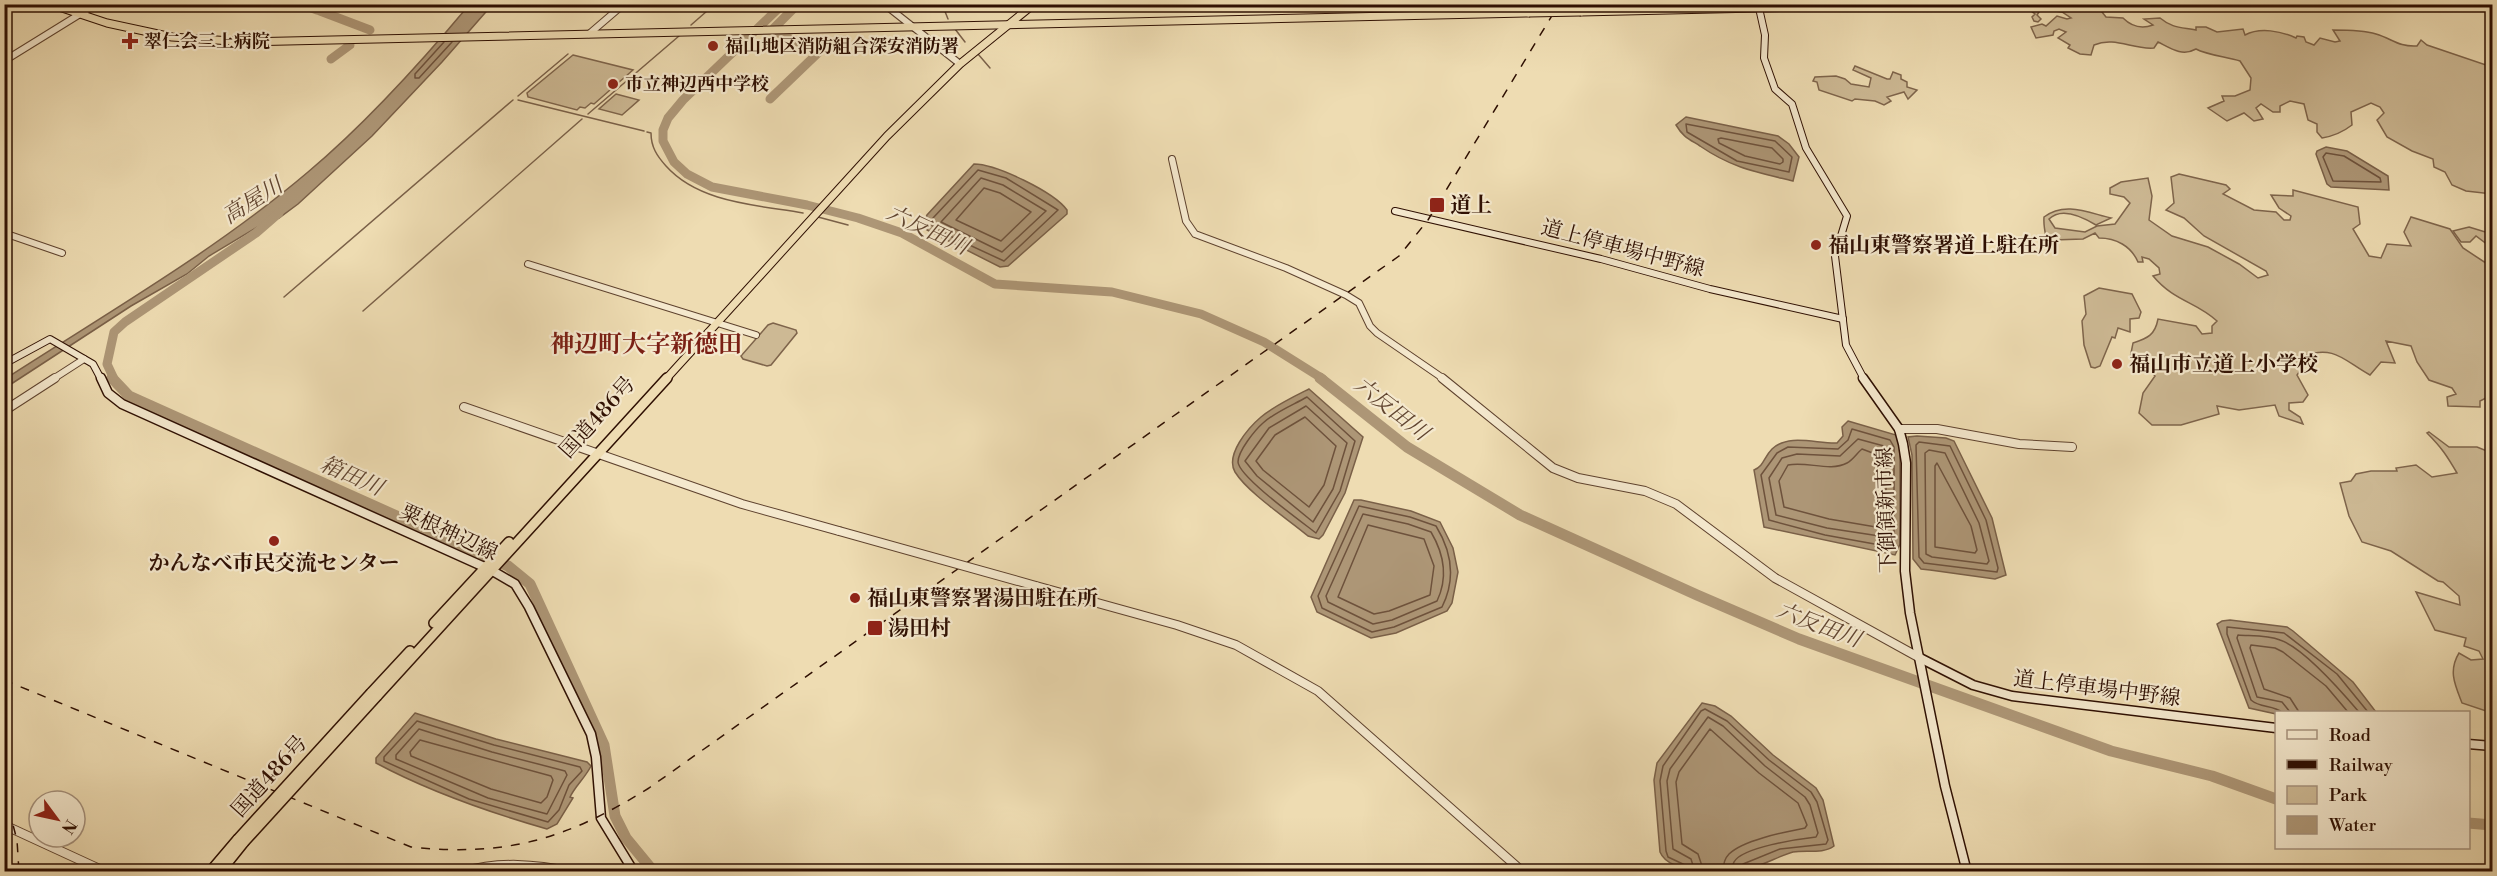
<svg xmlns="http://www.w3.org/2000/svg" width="2497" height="876" font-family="'Libre Bodoni','Noto Serif JP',serif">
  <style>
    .green { fill: #cdb994; stroke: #7e644b; stroke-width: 1.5 }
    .water { fill: #ad9676; stroke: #7a6048; stroke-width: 1.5 }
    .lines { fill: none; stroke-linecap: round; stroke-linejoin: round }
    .shore { stroke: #6e523c; stroke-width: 1.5 }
    .stream { stroke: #7a6048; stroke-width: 1.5 }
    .river-far1 { stroke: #ad9676; stroke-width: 9 }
    .river { stroke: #ad9676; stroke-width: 11 }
    .tertiary-far1-casing { stroke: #5e422e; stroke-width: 8 }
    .tertiary-casing { stroke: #5e422e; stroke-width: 10 }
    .secondary-far1-casing { stroke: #2e0f02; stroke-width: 8 }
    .secondary-casing { stroke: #2e0f02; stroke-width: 11 }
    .trunk-far1-casing { stroke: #2e0f02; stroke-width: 9 }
    .trunk-casing { stroke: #2e0f02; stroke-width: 12 }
    .tertiary-far1 { stroke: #f4e8cd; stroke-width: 6 }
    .tertiary { stroke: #f4e8cd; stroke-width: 8 }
    .secondary-far1 { stroke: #f4e8cd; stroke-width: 6 }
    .secondary { stroke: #f4e8cd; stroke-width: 8 }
    .trunk-far1 { stroke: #eedcb2; stroke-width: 7 }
    .trunk { stroke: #eedcb2; stroke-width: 9 }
    .rail { stroke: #2e0f02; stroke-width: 1.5; stroke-dasharray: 9 9; stroke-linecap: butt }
    .tertiary-bridge-casing { stroke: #5e422e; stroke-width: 10; stroke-linecap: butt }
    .trunk-bridge-far1-casing { stroke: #2e0f02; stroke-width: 9; stroke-linecap: butt }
    .trunk-bridge-casing { stroke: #2e0f02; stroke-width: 12; stroke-linecap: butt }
    .tertiary-bridge { stroke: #f4e8cd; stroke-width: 8 }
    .trunk-bridge-far1 { stroke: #eedcb2; stroke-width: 7 }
    .trunk-bridge { stroke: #eedcb2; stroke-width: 9 }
    .poi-dot { fill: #8f2418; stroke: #f4e8cd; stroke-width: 2 }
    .labels { text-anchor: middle; stroke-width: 4.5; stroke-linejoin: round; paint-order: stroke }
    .far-poi-label { font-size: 18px; font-weight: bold; fill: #2e0f02; stroke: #f4e8cd; text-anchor: start }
    .poi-label { font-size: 21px; font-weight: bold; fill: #2e0f02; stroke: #f4e8cd; text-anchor: start }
    .street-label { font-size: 21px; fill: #2e0f02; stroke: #f4e8cd }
    .water-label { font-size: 22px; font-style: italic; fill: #614530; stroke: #f4e8cd }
    .quarter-label { font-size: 24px; font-weight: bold; fill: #7a1f14; stroke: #f4e8cd }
  </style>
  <rect width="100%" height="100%" fill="#eedcb2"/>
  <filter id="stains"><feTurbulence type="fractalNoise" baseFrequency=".00333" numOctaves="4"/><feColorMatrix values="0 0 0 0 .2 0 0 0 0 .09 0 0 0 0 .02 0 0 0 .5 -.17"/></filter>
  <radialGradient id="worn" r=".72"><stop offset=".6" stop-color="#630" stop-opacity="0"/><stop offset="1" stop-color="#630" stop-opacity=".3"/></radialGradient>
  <g class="green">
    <path d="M2024,5H2137L2136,11L2108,9L2102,12L2106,17L2123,18C2132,27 2142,29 2153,25L2144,19L2160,18C2172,28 2180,27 2196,30V27H2206L2217,32L2243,29L2245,35C2260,27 2281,31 2296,38L2297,36L2304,37L2306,42L2314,45L2320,38L2335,42L2340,41L2333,30C2347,30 2363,30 2376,34C2393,39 2398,47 2417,46L2421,40L2427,45L2492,67V194L2466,191L2452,185L2445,172L2434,167L2433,159L2412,151L2387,137L2377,120L2384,113L2380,107L2371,103L2351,112L2352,125C2343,132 2334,136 2322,138L2317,132V124L2308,120L2304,104L2290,101L2280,106V112H2273L2261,104L2256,108L2263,119L2254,121L2244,113L2227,121L2208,108L2224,101L2222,96H2235L2250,90L2251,78L2240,61C2227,57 2207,55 2196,49C2182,57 2170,48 2158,42L2154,48C2133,50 2115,36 2094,45L2091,55L2080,54L2068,48L2070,45L2058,38L2066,32L2059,29L2054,31L2053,35L2036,38L2031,27L2042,24L2046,26L2057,16L2067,19L2071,18L2062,12L2041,9L2037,15L2041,19L2038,22L2034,21L2032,17L2035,14Z"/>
    <path d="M573,55L633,70L594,104L591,103L585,108L580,107L577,110L528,97L527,93Z"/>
    <path d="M1855,66L1887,79H1890L1893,72L1901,75V79L1907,82V87L1917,90L1908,99L1904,92L1887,97L1891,101L1884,105L1875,101L1855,99L1852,101L1819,90L1817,82L1813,81L1815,77L1836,76L1845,79L1851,84L1869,87L1871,78L1853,70Z"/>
    <path d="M616,94L639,100L622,115L599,109Z"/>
    <path d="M2179,174L2226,185L2230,189L2223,194L2254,210L2276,212L2284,220H2290L2291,216L2279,208L2271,195L2293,196V190L2358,207L2360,224L2353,229L2369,256L2381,258L2387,244L2411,246L2404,232L2411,217L2450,229L2463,248L2492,267V395L2480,401V407L2448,406L2447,397L2456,394L2452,388L2429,380L2417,362L2411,346L2386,341L2395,363L2381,362L2370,375C2343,360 2335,345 2303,356L2307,361L2297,375L2308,395L2303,402L2289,403V410L2300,417L2303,424L2279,416L2275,405L2239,410L2217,406L2219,414L2181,425H2152L2139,413L2143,393L2155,376L2148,368L2130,358L2133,343C2148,338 2155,335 2158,319L2196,326L2202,334L2212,333V326L2217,321C2195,301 2175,302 2153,276L2160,274L2159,268L2149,259L2142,257L2143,262H2138C2131,246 2116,238 2099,238L2095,233L2083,239L2053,240L2054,248L2048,249C2047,238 2043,229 2044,217C2065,201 2089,213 2111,218L2096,225C2083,217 2062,206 2049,219L2055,228L2085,232L2097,226L2115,224L2130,203L2124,197L2110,194V188L2121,182L2148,178L2152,196L2149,220L2172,236L2208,247L2239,264L2258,278L2268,275L2266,271L2204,236L2184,218L2166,210L2174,203L2171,177Z"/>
    <path d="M2469,227L2492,234V248L2476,236L2470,242H2461L2453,231Z"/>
    <path d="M2099,288L2132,294L2141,312L2139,318L2130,319V332L2118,328L2115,338L2112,337L2100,366L2095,368L2091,367L2084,345L2082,321L2086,314L2084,296Z"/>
    <path d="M773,323L796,330L797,333L771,365L767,366L743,359L741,356L768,325Z"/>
    <path d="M2429,432L2449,447H2477L2492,453V713L2462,703C2455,685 2448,671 2459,653L2471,660L2483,659L2479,651L2464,646L2466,638L2435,630L2416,592L2460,605L2459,596L2443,582L2438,581L2391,551L2362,542L2349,516L2340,483L2351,481L2356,474L2371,471H2397L2396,468L2416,465L2432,477L2457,473C2447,456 2442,448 2427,433Z"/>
  </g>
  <g class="water">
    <path d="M469,5H492L442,62L372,136L298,204L279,218L266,222L209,256L187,274L131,306L5,388V379C107,313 215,251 308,172C364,125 423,60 469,5Z"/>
    <path d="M1686,117L1778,136L1789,144L1799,157L1793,181C1756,172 1732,168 1700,146C1689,139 1683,137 1676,125Z"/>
    <path d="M2326,147L2347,151L2388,176L2389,190L2331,187L2327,184L2316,154L2317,151Z"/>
    <path d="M974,164C996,164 1054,192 1067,210V214L1008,266L1000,267L927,230L925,220L927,215Z"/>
    <path d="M1309,389L1363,437L1345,493L1323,535L1319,539L1308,536C1288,519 1248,493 1235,472C1225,455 1248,428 1261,417C1274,406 1293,397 1309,389Z"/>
    <path d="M1848,421L1896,435L1900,446V544L1895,555L1764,527L1754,470C1764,466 1764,457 1772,449C1789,433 1817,444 1837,443L1843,436L1842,427Z"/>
    <path d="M1917,436L1946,438L1954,441L1992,518L2006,575L1995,579L1930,570L1921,569L1913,559L1912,455L1908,437Z"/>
    <path d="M1354,500H1361L1411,511L1440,522L1453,548L1458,572L1452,603L1447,611L1396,633L1371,638L1317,612L1311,597Z"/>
    <path d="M2230,620L2287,627L2293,631L2353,682L2376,712L2276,714L2249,708L2217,624L2222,621Z"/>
    <path d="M1702,703L1715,706L1731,716L1773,755L1816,788L1823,800L1834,846C1824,854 1806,850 1793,852C1779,856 1768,863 1754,867C1731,873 1670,876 1660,852L1654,780L1657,763Z"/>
    <path d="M415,713L496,739L587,762L591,766C585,778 576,785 570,797L573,798L557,824L547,829C488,812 430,792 376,763V758Z"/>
  </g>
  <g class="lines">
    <g class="shore">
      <path d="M444,42L415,74V78H419L452,42"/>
      <path d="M1686,124L1775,141L1792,157L1789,172L1737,161L1687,132Z"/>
      <path d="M1721,138L1772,148L1783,159V162L1780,164L1745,156L1719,143L1718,139Z"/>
      <path d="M2326,153L2344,156L2380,178L2381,182L2333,181L2323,157Z"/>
      <path d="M978,170L1006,178L1058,210L1004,261L937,230L932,225L933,218Z"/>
      <path d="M981,178L1003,185L1046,211L1002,252L941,222Z"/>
      <path d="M984,188L1000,193L1031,212L1001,241L956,220Z"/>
      <path d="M1307,397L1355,441L1340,491L1316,533C1302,522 1239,477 1238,462C1238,451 1255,430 1263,423C1275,412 1293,405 1307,397Z"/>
      <path d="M1306,406L1347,443L1333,489L1313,522L1257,476L1245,461L1269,428Z"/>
      <path d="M1305,417L1336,446L1324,485L1309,507L1263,470L1256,461L1275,435Z"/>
      <path d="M1852,429L1890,440L1894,447V542L1891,547L1825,535L1769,520L1761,475L1777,453L1788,447L1838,449L1848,440Z"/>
      <path d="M1858,439L1884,446L1886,449V537L1827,528L1776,515L1769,478L1782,458L1797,454L1840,456Z"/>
      <path d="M1919,442L1950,446L1986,520L1998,568L1997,572L1924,563L1919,557L1916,445Z"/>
      <path d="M1862,449L1878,455L1876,527L1829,519L1784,507L1779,481L1788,465C1807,461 1830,472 1847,463C1853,460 1857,453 1862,449Z"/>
      <path d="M1929,450L1945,453L1979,523L1989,561L1987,564L1932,557L1926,554L1925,453Z"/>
      <path d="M1937,463L1971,526L1977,550L1975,553L1935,547V466Z"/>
      <path d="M1359,506L1410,517L1436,526C1452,552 1456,579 1442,607L1394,627L1372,632L1322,608L1318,596Z"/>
      <path d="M1363,514L1408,524L1431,532C1444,554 1448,578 1437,601L1392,620L1373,624L1328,602L1326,596Z"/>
      <path d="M1368,525L1424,539L1434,566L1430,595L1389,611L1374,614L1338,597Z"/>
      <path d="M2282,712C2272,705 2260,708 2251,700L2227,634V627L2284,633L2337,674L2368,712"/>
      <path d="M2290,712L2282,702L2257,697L2237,638L2238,635C2251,636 2268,635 2280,640C2304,648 2342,692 2359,712"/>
      <path d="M2299,712L2290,698L2264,689L2250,648L2251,645L2275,648L2283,652L2326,686L2348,712"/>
      <path d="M417,721L494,745L580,767L582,771L569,785L559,810L548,822L469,799L384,761V757Z"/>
      <path d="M419,729L492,752L565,771L567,775L547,814L488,798L396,759V755Z"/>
      <path d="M420,740L551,776L553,780L547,797L541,803L491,789L411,756L410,752Z"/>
      <path d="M1687,872L1685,865L1668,857L1666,851L1660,781L1663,766L1701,711L1705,709L1727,721L1769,760L1811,792L1817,802L1828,840L1826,844L1780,849L1743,864L1740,872"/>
      <path d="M1695,872L1691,859L1673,849L1667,781L1670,769L1708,717L1723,726L1765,766L1805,797L1810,805L1818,833L1816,837C1799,839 1742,847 1734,862C1732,865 1733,869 1732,872"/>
      <path d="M1704,872L1698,854L1682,844L1676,782L1679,772L1710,729L1759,773L1798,803L1807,825L1805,828C1785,832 1743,840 1729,854C1724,859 1723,865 1723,872"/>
    </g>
    <g class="stream">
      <path d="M942,4L948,19"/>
      <path d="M1480,4H1495"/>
      <path d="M691,25L715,4"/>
      <path d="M955,29L965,42"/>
      <path d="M978,54L990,68"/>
      <path d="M518,96L568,54"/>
      <path d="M518,100L644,131"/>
      <path d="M588,114L679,36"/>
      <path d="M647,132L651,133C651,147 657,156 666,166C699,203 757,205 803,213"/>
      <path d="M818,217L848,225"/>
      <path d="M284,297L513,100"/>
      <path d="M363,311L582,119"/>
    </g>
    <g class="river-far1">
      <path d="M301,4L317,10"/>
      <path d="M783,4L683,100L668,118L663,130V141L674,162L687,174L712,187L807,205L858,218L902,233L995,284L1112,292L1201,314L1264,342L1323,379"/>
      <path d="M320,11L370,30"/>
      <path d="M331,59L350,45"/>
      <path d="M770,99L819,52L778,33L774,28L798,4"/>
      <path d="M114,379L107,364L114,332L125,322L256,233L279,213"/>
    </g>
    <g class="river">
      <path d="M112,378L129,396L508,566L530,584L604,745L615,816L626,838L654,872"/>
      <path d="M1320,378L1407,447L1520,515L1697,595L1799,639L2111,751L2212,776L2276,799"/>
      <path d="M2468,823L2492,825"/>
    </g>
    <defs>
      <g id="tertiary-far1">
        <path d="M884,4L960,64"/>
        <path d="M589,34L624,4"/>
        <path d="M4,61L80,14"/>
        <path d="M1172,159L1186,221L1195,234L1286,268L1346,295L1359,303L1370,326L1377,333L1444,379"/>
        <path d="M4,233L62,253"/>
        <path d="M528,264L756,335"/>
        <path d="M53,379L84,359"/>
      </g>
      <g id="tertiary">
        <path d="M1442,378L1553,468L1578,478L1645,491L1676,504L1775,578L1920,658"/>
        <path d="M464,407L742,504L839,531"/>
        <path d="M4,411L55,378"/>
        <path d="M1899,429H1937L2019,444L2072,447"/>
        <path d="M1036,586L1177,625L1236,645L1318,691L1523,872"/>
        <path d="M4,825L106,872"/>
        <path d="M462,872C500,861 535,864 573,872"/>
      </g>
      <g id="secondary-far1">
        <path d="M1762,4L1759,8L1765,35L1764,58L1775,89L1792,104L1806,148L1847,216L1835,256L1846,345L1864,379"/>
        <path d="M80,14L97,4"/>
        <path d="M1395,211L1601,259L1710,289L1843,319"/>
        <path d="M4,364L50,339L93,364L101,379"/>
      </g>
      <g id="secondary">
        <path d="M101,378L108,393L122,404L491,570L515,584L529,607L591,734L596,757L601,818L634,872"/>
        <path d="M1863,378L1899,429L1903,444L1906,463L1905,571L1910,613L1945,786L1967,872"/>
        <path d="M1920,658L1973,685L2012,696L2276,728"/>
        <path d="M2468,744L2492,746"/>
      </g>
      <g id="trunk-far1">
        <path d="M50,4L107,23L172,37L246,42L1529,13"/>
        <path d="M1581,12L1932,4"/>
        <path d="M666,379L887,136L960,64L1034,4"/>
      </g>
      <g id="trunk">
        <path d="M434,623L509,542"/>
        <path d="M371,693L410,651"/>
        <path d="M377,696L667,378"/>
        <path d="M210,872L238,839"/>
        <path d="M220,872L244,842"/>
      </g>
    </defs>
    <use href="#tertiary-far1" class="tertiary-far1-casing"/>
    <use href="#tertiary" class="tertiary-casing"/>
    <use href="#secondary-far1" class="secondary-far1-casing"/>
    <use href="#secondary" class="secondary-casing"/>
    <use href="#trunk-far1" class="trunk-far1-casing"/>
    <use href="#trunk" class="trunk-casing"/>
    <use href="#tertiary-far1" class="tertiary-far1"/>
    <use href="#tertiary" class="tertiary"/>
    <use href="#secondary-far1" class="secondary-far1"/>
    <use href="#secondary" class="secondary"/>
    <use href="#trunk-far1" class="trunk-far1"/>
    <use href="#trunk" class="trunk"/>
    <g class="rail">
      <path d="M4,680L411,847C508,857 567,839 649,788L1399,256L1428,220L1559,4"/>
      <path d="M4,791L17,840L19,872"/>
    </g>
    <defs>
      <path id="tertiary-bridge" d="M839,531L1036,586"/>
      <path id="trunk-bridge-far1" d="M1529,13L1581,12"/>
      <g id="trunk-bridge">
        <path d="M238,839L371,693"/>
        <path d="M244,842L377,696"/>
      </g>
    </defs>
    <use href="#tertiary-bridge" class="tertiary-bridge-casing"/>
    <use href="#trunk-bridge-far1" class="trunk-bridge-far1-casing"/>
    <use href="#trunk-bridge" class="trunk-bridge-casing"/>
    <use href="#tertiary-bridge" class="tertiary-bridge"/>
    <use href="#trunk-bridge-far1" class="trunk-bridge-far1"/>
    <use href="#trunk-bridge" class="trunk-bridge"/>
  </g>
  <g class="poi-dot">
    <path d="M127 32h6v6h6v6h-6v6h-6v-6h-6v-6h6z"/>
    <circle cx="713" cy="46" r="6"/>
    <circle cx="613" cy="84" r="6"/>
    <rect x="1429" y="197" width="16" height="16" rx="3"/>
    <circle cx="1816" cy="245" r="6"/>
    <circle cx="2117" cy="364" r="6"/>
    <circle cx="274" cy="541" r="6"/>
    <circle cx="855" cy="598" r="6"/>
    <rect x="867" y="620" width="16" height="16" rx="3"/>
  </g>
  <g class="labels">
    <g class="far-poi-label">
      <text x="144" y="47">翠仁会三上病院</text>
      <text x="725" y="52">福山地区消防組合深安消防署</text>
      <text x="625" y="90">市立神辺西中学校</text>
    </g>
    <g class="poi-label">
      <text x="1450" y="212">道上</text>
      <text x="1828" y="252">福山東警察署道上駐在所</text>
      <text x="2129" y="371">福山市立道上小学校</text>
      <text x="274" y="570" text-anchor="middle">かんなべ市民交流センター</text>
      <text x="867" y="605">福山東警察署湯田駐在所</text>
      <text x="888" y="635">湯田村</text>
    </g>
    <g class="street-label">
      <text transform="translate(1623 248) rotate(15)" y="7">道上停車場中野線</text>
      <text transform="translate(597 417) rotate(-48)" y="7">国道486号</text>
      <text transform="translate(1886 510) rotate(-92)" y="7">下御領新市線</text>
      <text transform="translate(449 532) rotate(25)" y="7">粟根神辺線</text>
      <text transform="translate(2097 688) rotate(7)" y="7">道上停車場中野線</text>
      <text transform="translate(269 776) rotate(-48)" y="7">国道486号</text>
    </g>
    <g class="water-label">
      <text transform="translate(252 200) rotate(-32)" y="8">高屋川</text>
      <text transform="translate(928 229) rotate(25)" y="8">六反田川</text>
      <text transform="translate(1392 408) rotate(38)" y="8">六反田川</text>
      <text transform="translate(352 475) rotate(24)" y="8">箱田川</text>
      <text transform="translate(1819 624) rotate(21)" y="8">六反田川</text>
    </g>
    <g class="quarter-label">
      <text x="646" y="352">神辺町大字新徳田</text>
    </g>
  </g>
  <rect width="2497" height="876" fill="none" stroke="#eedcb2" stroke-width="24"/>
  <rect x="6" y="6" width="2485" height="864" fill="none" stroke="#2e0f02" stroke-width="3"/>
  <rect x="12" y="12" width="2473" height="852" fill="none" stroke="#2e0f02" stroke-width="1.5"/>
  <rect x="2275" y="711" width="195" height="138" fill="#f4e8cd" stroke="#a5917c" stroke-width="1.5"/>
  <rect x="2287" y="730" width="30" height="9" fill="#f4e8cd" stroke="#a5917c" stroke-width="1.5"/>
  <text x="2329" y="741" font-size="18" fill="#2e0f02">Road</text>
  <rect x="2287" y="760" width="30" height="9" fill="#2e0f02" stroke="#a5917c" stroke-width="1.5"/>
  <text x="2329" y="771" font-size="18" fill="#2e0f02">Railway</text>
  <rect x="2287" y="786" width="30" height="18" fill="#cdb994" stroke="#a5917c" stroke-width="1.5"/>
  <text x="2329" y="801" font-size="18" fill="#2e0f02">Park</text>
  <rect x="2287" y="816" width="30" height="18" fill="#ad9676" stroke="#a5917c" stroke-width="1.5"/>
  <text x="2329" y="831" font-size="18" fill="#2e0f02">Water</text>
  <g transform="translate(57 819) rotate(123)"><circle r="28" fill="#f4e8cd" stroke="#a5917c" stroke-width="1.5"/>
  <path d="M0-4.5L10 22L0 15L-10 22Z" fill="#8f2418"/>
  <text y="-9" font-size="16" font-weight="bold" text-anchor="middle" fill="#2e0f02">N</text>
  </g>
  <rect width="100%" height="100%" filter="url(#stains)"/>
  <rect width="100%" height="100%" fill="url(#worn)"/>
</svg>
